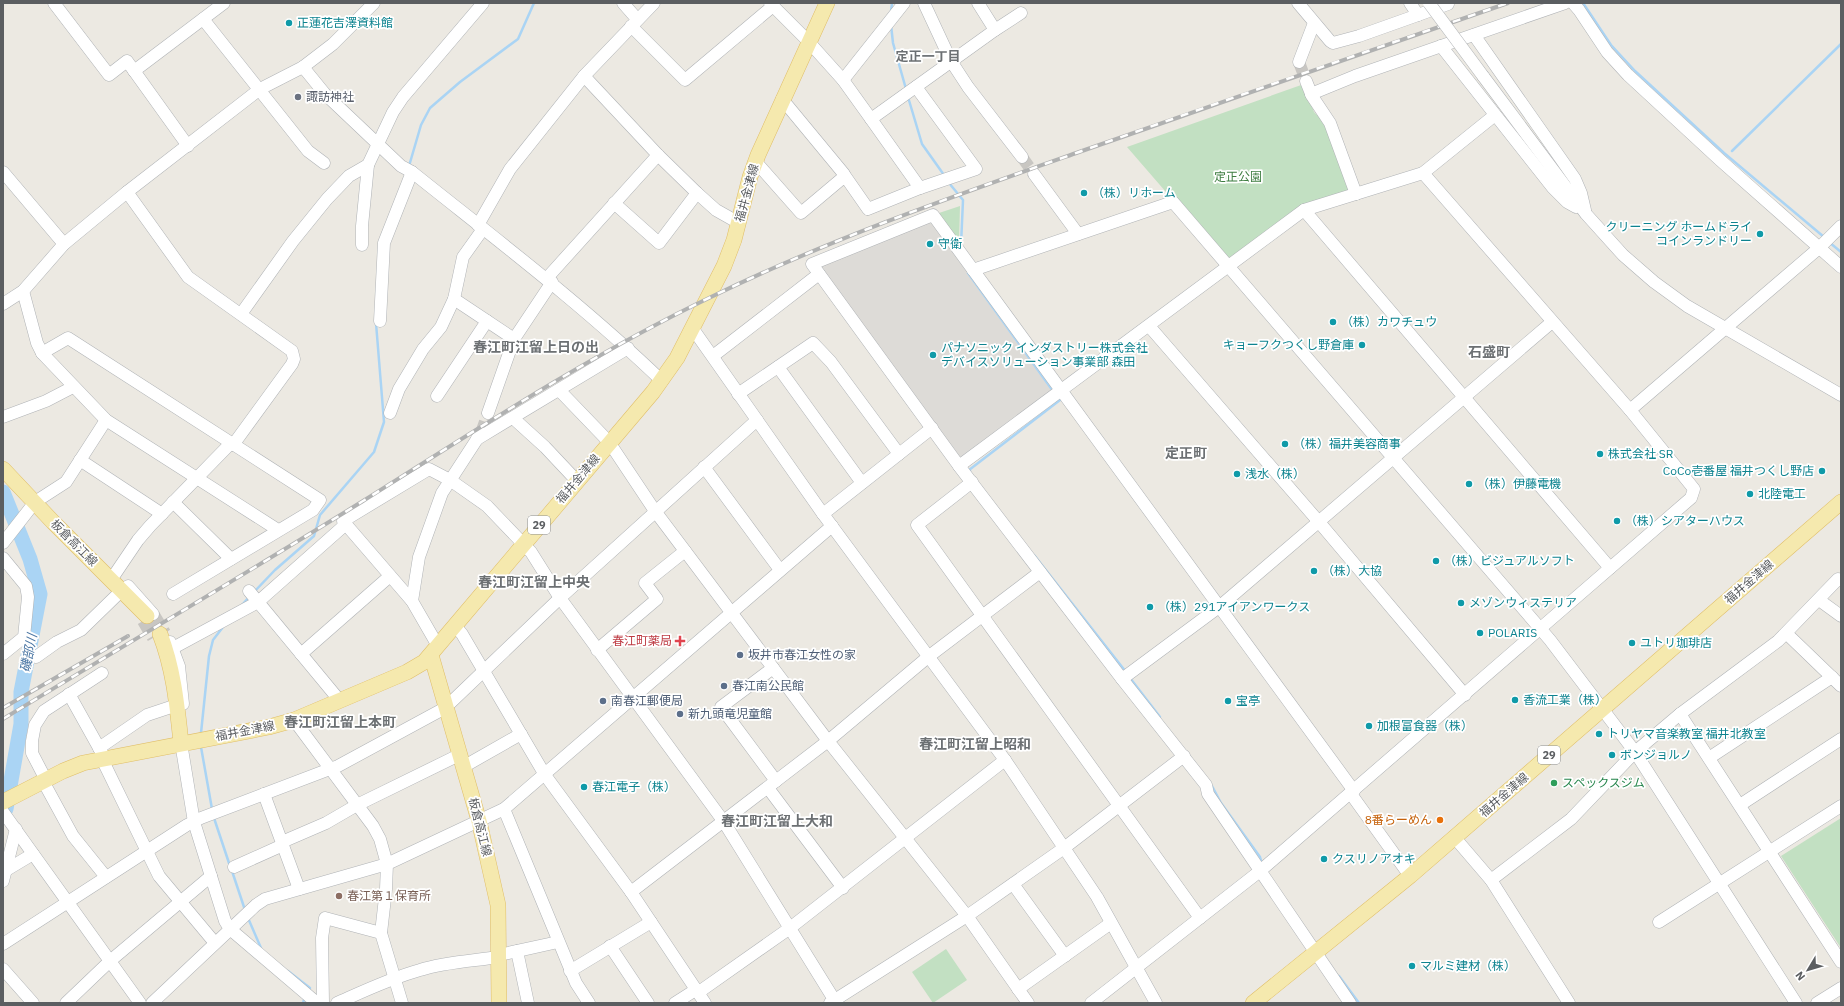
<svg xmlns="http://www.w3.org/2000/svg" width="1844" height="1006" font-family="'IBM Plex Sans','Noto Sans JP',sans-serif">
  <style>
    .industrial { fill: #dddbd7 }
    .green { fill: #c2e0c2 }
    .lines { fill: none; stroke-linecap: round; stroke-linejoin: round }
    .stream { stroke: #aad4f4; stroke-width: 2.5 }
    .river { stroke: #aad4f4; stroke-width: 15 }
    .minor-tunnel { stroke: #c8c6c2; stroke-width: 12; stroke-dasharray: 12 6; stroke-linecap: butt }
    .major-tunnel { stroke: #c8c6c2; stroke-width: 15; stroke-dasharray: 15 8; stroke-linecap: butt }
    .minor-casing { stroke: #b0b3b6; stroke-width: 13 }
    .major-casing { stroke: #e0be67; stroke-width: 16 }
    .minor { stroke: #fff; stroke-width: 12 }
    .major { stroke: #f5e9ae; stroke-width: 15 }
    .rail-casing { stroke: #b0b1b1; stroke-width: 4 }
    .rail { stroke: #fff; stroke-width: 2.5; stroke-dasharray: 8; stroke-linecap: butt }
    .minor-bridge-casing { stroke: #b0b3b6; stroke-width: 13; stroke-linecap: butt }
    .minor-bridge { stroke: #fff; stroke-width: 12 }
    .culture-dot { fill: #0f9aa8; stroke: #fff; stroke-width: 1.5 }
    .worship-dot { fill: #6b7280; stroke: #fff; stroke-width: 1.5 }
    .health-dot { fill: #e0444e; stroke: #fff; stroke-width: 1.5 }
    .service-dot { fill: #5c6f8a; stroke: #fff; stroke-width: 1.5 }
    .leisure-dot { fill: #2e9e5b; stroke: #fff; stroke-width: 1.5 }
    .food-dot { fill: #e8710a; stroke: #fff; stroke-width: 1.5 }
    .education-dot { fill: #8d6e63; stroke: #fff; stroke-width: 1.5 }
    .labels { text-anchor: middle; stroke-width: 3.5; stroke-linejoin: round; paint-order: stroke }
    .shield { fill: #fff; stroke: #8c8e90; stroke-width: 1 }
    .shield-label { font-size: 11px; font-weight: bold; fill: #5b5e61 }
    .culture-label { font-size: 12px; fill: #0d838f; stroke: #fff; text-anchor: start }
    .worship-label { font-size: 12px; fill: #5b616d; stroke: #fff; text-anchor: start }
    .park-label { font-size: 12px; fill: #3e7d41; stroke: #fff }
    .street-label { font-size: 12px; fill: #5b5e61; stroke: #fff }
    .health-label { font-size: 12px; fill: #be3a42; stroke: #fff; text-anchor: end }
    .service-label { font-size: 12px; fill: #4e5e75; stroke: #fff; text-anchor: start }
    .leisure-label { font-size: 12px; fill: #27864d; stroke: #fff; text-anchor: start }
    .food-label { font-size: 12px; fill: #c56008; stroke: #fff; text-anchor: end }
    .education-label { font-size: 12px; fill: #785e54; stroke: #fff; text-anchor: start }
    .neighbourhood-label { font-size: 13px; font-weight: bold; fill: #6c7073; stroke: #fff }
    .water-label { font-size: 13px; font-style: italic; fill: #4a76a4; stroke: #fff }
    .quarter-label { font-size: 14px; font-weight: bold; fill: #6c7073; stroke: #fff }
  </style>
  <rect width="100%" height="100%" fill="#ece9e2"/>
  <path class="industrial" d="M929,221L933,222L1053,387V391L962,458L959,456L821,267Z"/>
  <g class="green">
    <path d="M1304,84L1314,112L1326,124L1352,195L1304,210L1230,266L1127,147Z"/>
    <path d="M960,206L959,242L939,213Z"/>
    <path d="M1841,818V948L1781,856Z"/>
    <path d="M946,949L967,980L933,1003L912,972Z"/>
  </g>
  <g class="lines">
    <g class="stream">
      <path d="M1583,3L1611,45L1635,71L1724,153L1824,237"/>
      <path d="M891,12L892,3"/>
      <path d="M891,25L893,43L906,89"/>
      <path d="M908,97L922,144L944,175"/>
      <path d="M1732,151L1841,44"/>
      <path d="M409,166L421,125L430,108L460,82L518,39L534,3"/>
      <path d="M949,183L963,200L961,245"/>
      <path d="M1829,242L1841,252"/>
      <path d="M968,273L1053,391"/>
      <path d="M970,471L969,470L1060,400L1057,397"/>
      <path d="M1034,555L1126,672"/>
      <path d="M254,592L275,570L314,536L320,515L374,452L384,422L376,323"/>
      <path d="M242,605L249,597"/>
      <path d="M1130,678L1160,717"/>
      <path d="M201,733L209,656L213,640L223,627"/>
      <path d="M201,747L212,809"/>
      <path d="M1212,786L1221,803L1260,857L1262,864"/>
      <path d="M214,818L230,866"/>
      <path d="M232,871L245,910"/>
      <path d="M248,918L261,948"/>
      <path d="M288,971L310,988L308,991"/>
      <path d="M1339,976L1359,1003"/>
      <path d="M303,1003L305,997"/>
    </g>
    <path class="river" d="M3,492L30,559L40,594L21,692V724L6,809"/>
    <g class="minor-tunnel">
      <path d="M1299,62L1306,81"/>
      <path d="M1022,157L1034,174"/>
      <path d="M481,433L488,413"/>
      <path d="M154,615L165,633"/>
      <path d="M143,621L153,638"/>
    </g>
    <path class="major-tunnel" d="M147,616L160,634"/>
    <defs>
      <g id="minor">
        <path d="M54,3L109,75L127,61L188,146"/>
        <path d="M623,3L637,19"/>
        <path d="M770,3L808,41L843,80L871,119L995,30L1021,13"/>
        <path d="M924,3L951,61L968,87L1022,157"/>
        <path d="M978,3L995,30"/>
        <path d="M1298,3L1330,41L1333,43L1359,36L1418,15"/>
        <path d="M1410,3L1418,15L1448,4L1447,3"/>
        <path d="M1573,3L1579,10L1607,52L1628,75L1720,160L1841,267"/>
        <path d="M203,19L308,151L324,163"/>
        <path d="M631,26L685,80L773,6"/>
        <path d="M1474,35L1575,179L1581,193L1585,210"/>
        <path d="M1441,46L1553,188L1567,202L1576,207"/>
        <path d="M1299,62L1314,23"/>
        <path d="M303,67L325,94L401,166L412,172C497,240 583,305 662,381"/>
        <path d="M134,71L224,3"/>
        <path d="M584,76L658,155L697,193L716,210L739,223"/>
        <path d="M1483,76L1586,214L1623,255L1654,282L1687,306L1841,395"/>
        <path d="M843,80L904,3"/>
        <path d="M1306,81L1312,96L1330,123L1356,194"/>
        <path d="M1311,94L1355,76L1565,3"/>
        <path d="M782,99L844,174"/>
        <path d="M871,119L920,188"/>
        <path d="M755,161L801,213L845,176L868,209L920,188L976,169L916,87"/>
        <path d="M3,172L64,244"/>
        <path d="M1423,173L1495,115"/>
        <path d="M1034,174L1078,234"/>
        <path d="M127,192L188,277L292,351L294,359L292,364L233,445"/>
        <path d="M614,203L659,243L697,193"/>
        <path d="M1304,210L1610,568"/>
        <path d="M478,225L510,169L584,76L654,3"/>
        <path d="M362,245V226L368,165"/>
        <path d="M973,270L1173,202L1550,640L1635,752L1796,1003"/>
        <path d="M547,278L658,155"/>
        <path d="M23,291L37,343L42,353L106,420L278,530"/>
        <path d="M454,299L514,339"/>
        <path d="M3,304L23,291L64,244L127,192L260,89L303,67L333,44L374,3"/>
        <path d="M241,314L293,241L327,199L349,176L368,165L393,112L403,97L483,3"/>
        <path d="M380,321L384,243L412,172"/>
        <path d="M1149,326L1319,522L1465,695"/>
        <path d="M693,329L823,514L1005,760L1097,897L1156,1003"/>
        <path d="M42,353L68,338L320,500L313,510L173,594"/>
        <path d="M713,356L819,274"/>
        <path d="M778,367L862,483"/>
        <path d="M559,390L609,442L655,511L828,741L967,916L1028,1003"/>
        <path d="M738,394L813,343L831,362L899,454"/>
        <path d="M437,396L487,321"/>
        <path d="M1630,410L1819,248L1841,226"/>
        <path d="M390,413L399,389L423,349L441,327L454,299L463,257L483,229"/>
        <path d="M488,413L514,339L552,282"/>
        <path d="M3,417L46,401L73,387"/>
        <path d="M513,418L545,447L576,480"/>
        <path d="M477,439L628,348"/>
        <path d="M80,460L162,514"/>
        <path d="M959,466L1304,210L1423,173L1630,410L1694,489L1691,498L1260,871L1091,1003"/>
        <path d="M704,467L780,570"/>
        <path d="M972,482L917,525L1200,918"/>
        <path d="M173,502L231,559"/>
        <path d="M823,514L932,428"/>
        <path d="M3,543L35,502L66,482L106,420"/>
        <path d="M3,558L26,586L28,597L24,637L3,654"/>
        <path d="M115,574L138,540L150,526L231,443"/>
        <path d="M1841,580L1838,579L1778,641L1680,714L1841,962"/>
        <path d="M128,586L153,614"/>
        <path d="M249,591L340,701"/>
        <path d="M1819,600L1841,616"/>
        <path d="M412,601L419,557L442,493L481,433"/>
        <path d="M455,626L462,634L545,775L631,892L705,1003"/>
        <path d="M1786,633L1841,686"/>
        <path d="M170,642L179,666L183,704"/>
        <path d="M438,646L412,601L343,521L429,469L450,480L487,506L531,552L560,598L724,822L835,1001"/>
        <path d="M173,648L258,602L346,524"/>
        <path d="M597,650L657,599L645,583L685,551"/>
        <path d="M301,654L390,576"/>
        <path d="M36,657L57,642L81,630L118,594"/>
        <path d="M773,668L721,707L776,781"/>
        <path d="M1122,679L1219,607L1552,322"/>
        <path d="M69,694L103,755"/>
        <path d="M294,720L373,826L380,839L387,864L386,889L381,933L402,1003"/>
        <path d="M181,743L194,822L225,921L230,929L317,1003"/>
        <path d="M99,748L147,715L171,707"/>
        <path d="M1709,758L1832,677"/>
        <path d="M102,759L159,876L215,943"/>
        <path d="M463,767L521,734"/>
        <path d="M46,780L32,753V741L35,725L44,711L102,673"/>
        <path d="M43,781L73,836L106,877"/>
        <path d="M768,788L843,888"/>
        <path d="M264,794L299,889"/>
        <path d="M1351,794L1410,876"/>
        <path d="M1740,805L1841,739"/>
        <path d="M504,809L576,983L589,1003"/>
        <path d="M3,812L140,1003"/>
        <path d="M1455,838L1491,880L1569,1003"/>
        <path d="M282,842L326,823L357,805L459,755"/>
        <path d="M234,867L283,845"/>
        <path d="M3,872L33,854"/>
        <path d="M1491,880L1571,819L1635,752L1680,714"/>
        <path d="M3,881L16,829"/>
        <path d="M1013,884L1065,956"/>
        <path d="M631,892L828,741L928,657L1040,572"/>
        <path d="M1659,922L1841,806"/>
        <path d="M3,944L187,825L201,818L338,766L445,708L560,598L757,420"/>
        <path d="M610,946L648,1003"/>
        <path d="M517,951L528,1003"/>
        <path d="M499,955L558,942"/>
        <path d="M3,969L33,1003"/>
        <path d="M570,971L651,922"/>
        <path d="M1018,989L1111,923"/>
        <path d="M699,992L790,928L1005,760"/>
        <path d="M66,1003L110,961L211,876"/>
        <path d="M152,1003L256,905L265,899L387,864L504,809L832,526"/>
        <path d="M323,1003L322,938L325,918L381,933"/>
        <path d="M337,1003C364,991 391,978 420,970C445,962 472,961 499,957"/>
        <path d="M675,1003L697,989"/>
        <path d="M830,1003L967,916L1064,848L1184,756"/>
        <path d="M1350,1003L1208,794L1206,785L1122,679L959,466L812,264L933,215L1354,791"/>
        <path d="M1817,1003L1841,988"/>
      </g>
      <g id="major">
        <path d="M3,469L53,522L147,616"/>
        <path d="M160,634C174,670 177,705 181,743"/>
        <path d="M431,655L479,821L498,905L499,1003"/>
        <path d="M3,802L63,771L83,763L269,727L294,720L407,672L424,662L653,392L677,358L724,266L734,240L750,177L758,155L827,3"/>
        <path d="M1253,1003L1410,876L1841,502"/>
      </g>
    </defs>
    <use href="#minor" class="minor-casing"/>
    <use href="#major" class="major-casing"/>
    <use href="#minor" class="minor"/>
    <use href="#major" class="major"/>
    <defs>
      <g id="rail">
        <path d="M3,708L128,636"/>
        <path d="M3,719C123,646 244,575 363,501C476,430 590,355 711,297C830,239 954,196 1079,152C1222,101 1365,52 1508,3"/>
      </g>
    </defs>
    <use href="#rail" class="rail-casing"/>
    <use href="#rail" class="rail"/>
    <defs>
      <path id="minor-bridge" d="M1429,3L1483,76"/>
    </defs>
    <use href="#minor-bridge" class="minor-bridge-casing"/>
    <use href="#minor-bridge" class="minor-bridge"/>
  </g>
  <g class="culture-dot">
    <circle cx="289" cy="23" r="4"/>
    <circle cx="1084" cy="193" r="4"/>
    <circle cx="1760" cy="234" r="4"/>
    <circle cx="930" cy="244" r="4"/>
    <circle cx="1333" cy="322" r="4"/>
    <circle cx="1362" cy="345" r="4"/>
    <circle cx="933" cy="355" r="4"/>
    <circle cx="1285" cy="444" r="4"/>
    <circle cx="1600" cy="454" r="4"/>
    <circle cx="1822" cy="471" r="4"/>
    <circle cx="1237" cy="474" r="4"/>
    <circle cx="1469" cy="484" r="4"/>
    <circle cx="1750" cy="494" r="4"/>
    <circle cx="1617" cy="521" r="4"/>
    <circle cx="1436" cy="561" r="4"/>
    <circle cx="1314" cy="571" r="4"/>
    <circle cx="1461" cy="603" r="4"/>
    <circle cx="1150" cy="607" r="4"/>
    <circle cx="1480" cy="633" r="4"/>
    <circle cx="1632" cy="643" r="4"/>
    <circle cx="1515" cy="700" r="4"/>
    <circle cx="1228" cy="701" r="4"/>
    <circle cx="1369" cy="726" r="4"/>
    <circle cx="1599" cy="734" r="4"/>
    <circle cx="1612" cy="755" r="4"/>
    <circle cx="584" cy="787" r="4"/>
    <circle cx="1324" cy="859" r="4"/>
    <circle cx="1412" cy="966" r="4"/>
  </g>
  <circle class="worship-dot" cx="298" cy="97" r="4"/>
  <path class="health-dot" d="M678 635h4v4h4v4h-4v4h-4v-4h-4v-4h4z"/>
  <g class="service-dot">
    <circle cx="740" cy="655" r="4"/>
    <circle cx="724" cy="686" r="4"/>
    <circle cx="603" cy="701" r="4"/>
    <circle cx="680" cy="714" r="4"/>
  </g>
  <circle class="leisure-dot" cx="1554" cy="783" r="4"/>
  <circle class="food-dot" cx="1440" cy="820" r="4"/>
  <circle class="education-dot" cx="339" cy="896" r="4"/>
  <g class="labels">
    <g class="shield">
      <rect x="528" y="516" width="22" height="18" rx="3"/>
      <rect x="1538" y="746" width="22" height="18" rx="3"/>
    </g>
    <g class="shield-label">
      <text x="539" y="529">29</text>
      <text x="1549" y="759">29</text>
    </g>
    <g class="culture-label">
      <text x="297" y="27">正蓮花吉澤資料館</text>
      <text x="1092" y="197">（株）リホーム</text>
      <text x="1752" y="231" text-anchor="end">クリーニング ホームドライ<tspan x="1752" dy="14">コインランドリー</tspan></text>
      <text x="938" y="248">守衛</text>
      <text x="1341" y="326">（株）カワチュウ</text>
      <text x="1354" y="349" text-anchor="end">キョーフクつくし野倉庫</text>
      <text x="941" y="352">パナソニック インダストリー株式会社<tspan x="941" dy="14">デバイスソリューション事業部 森田</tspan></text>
      <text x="1293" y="448">（株）福井美容商事</text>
      <text x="1608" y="458">株式会社 SR</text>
      <text x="1814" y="475" text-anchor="end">CoCo壱番屋 福井つくし野店</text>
      <text x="1245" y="478">浅水（株）</text>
      <text x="1477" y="488">（株）伊藤電機</text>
      <text x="1758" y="498">北陸電工</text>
      <text x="1625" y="525">（株）シアターハウス</text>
      <text x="1444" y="565">（株）ビジュアルソフト</text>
      <text x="1322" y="575">（株）大協</text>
      <text x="1469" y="607">メゾンウィステリア</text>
      <text x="1158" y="611">（株）291アイアンワークス</text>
      <text x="1488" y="637">POLARIS</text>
      <text x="1640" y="647">ユトリ珈琲店</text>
      <text x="1523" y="704">香流工業（株）</text>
      <text x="1236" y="705">宝亭</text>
      <text x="1377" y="730">加根富食器（株）</text>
      <text x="1607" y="738">トリヤマ音楽教室 福井北教室</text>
      <text x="1620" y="759">ボンジョルノ</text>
      <text x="592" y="791">春江電子（株）</text>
      <text x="1332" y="863">クスリノアオキ</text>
      <text x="1420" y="970">マルミ建材（株）</text>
    </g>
    <g class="worship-label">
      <text x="306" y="101">諏訪神社</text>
    </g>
    <g class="park-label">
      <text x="1238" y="181">定正公園</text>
    </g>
    <g class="street-label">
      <text transform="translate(747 193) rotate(-75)" y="4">福井金津線</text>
      <text transform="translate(578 479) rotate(-50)" y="4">福井金津線</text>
      <text transform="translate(74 543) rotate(45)" y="4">板倉高江線</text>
      <text transform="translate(1749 582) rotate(-41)" y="4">福井金津線</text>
      <text transform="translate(245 731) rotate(-11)" y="4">福井金津線</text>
      <text transform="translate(1504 795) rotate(-41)" y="4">福井金津線</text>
      <text transform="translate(480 827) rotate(76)" y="4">板倉高江線</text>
    </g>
    <g class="health-label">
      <text x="672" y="645">春江町薬局</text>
    </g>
    <g class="service-label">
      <text x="748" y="659">坂井市春江女性の家</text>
      <text x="732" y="690">春江南公民館</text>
      <text x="611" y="705">南春江郵便局</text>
      <text x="688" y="718">新九頭竜児童館</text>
    </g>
    <g class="leisure-label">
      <text x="1562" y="787">スペックスジム</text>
    </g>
    <g class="food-label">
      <text x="1432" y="824">8番らーめん</text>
    </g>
    <g class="education-label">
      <text x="347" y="900">春江第１保育所</text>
    </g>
    <g class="neighbourhood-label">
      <text x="928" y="61">定正一丁目</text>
    </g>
    <g class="water-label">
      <text transform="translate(28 653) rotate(-79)" y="5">磯部川</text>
    </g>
    <g class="quarter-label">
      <text x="536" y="352">春江町江留上日の出</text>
      <text x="1489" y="357">石盛町</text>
      <text x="1186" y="458">定正町</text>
      <text x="534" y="587">春江町江留上中央</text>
      <text x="340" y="727">春江町江留上本町</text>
      <text x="975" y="749">春江町江留上昭和</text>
      <text x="777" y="826">春江町江留上大和</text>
    </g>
  </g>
  <rect width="1844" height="1006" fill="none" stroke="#5b5e61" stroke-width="8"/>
  <g transform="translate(1808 970) rotate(232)" stroke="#ffffff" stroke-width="3" paint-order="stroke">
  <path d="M0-3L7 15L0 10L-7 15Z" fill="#5b5e61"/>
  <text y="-6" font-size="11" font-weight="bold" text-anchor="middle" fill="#5b5e61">N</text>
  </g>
</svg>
